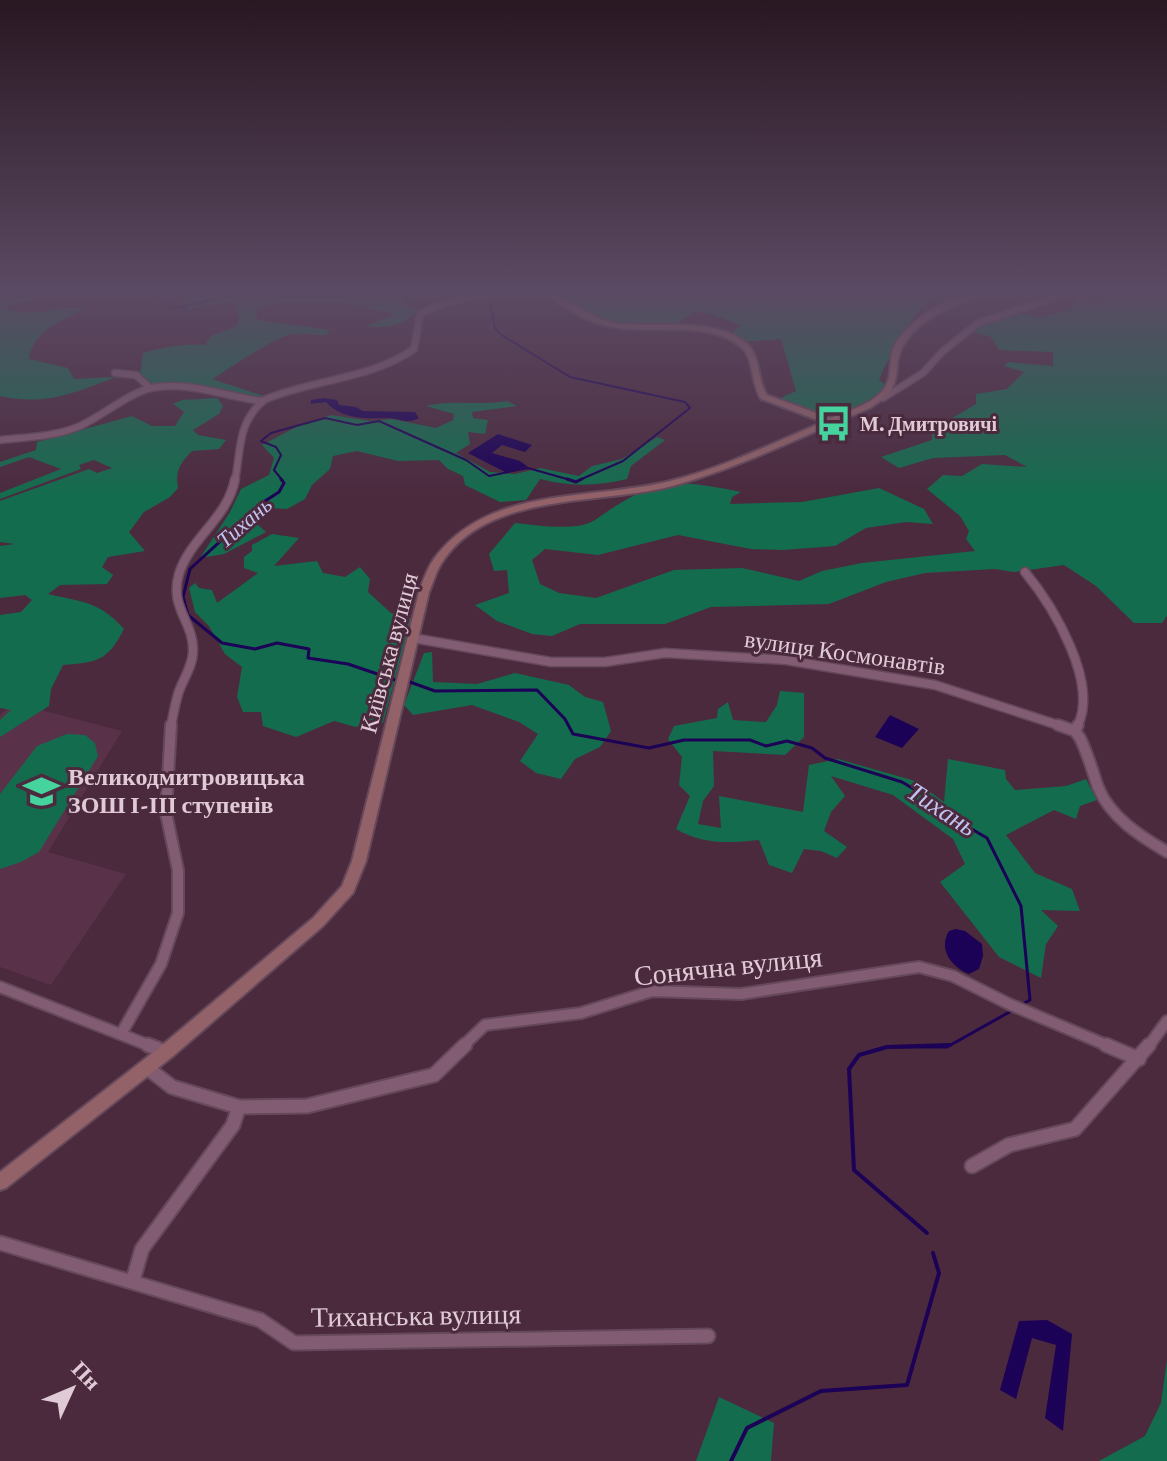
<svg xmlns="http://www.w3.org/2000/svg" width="1167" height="1461" font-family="'Crimson Pro',serif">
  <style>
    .built { fill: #593149 }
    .green { fill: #146c4e }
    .water { fill: #1c0256 }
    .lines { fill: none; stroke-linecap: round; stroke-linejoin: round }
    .stream-far2 { stroke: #1c0256; stroke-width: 2 }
    .stream-far1 { stroke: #1c0256; stroke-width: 3 }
    .stream { stroke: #1c0256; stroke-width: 4 }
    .street-far3-casing { stroke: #65485a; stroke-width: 9 }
    .street-far2-casing { stroke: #65485a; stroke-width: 11 }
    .street-far1-casing { stroke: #65485a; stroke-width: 14 }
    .street-casing { stroke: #65485a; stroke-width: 17 }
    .secondary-casing { stroke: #65485a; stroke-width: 4 }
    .street-far3 { stroke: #825c72; stroke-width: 6 }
    .street-far2 { stroke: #825c72; stroke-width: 8 }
    .street-far1 { stroke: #825c72; stroke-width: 10 }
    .street { stroke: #825c72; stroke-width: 13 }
    .secondary { fill: #926268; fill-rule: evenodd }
    .labels { text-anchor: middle; stroke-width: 6; stroke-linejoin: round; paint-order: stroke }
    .far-poi-label { font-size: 20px; font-weight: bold; fill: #e0cad6; stroke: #4b2a3e; text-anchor: start }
    .far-water-label { font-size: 22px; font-style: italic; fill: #c3c4f2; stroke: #4b2a3e }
    .street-label { font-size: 24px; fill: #e0cad6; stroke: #4b2a3e }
    .poi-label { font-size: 24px; font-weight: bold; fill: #e0cad6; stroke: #4b2a3e; text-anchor: start }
    .water-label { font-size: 26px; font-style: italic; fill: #c3c4f2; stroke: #4b2a3e }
    .near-street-label { font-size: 28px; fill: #e0cad6; stroke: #4b2a3e }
  </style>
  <rect width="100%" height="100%" fill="#4b2a3e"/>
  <path class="built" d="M14,703L122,731L48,852L126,874L51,985L0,967V715Z"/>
  <g class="green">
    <path d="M0,291H32V300L4,307C28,321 58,303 86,309C64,319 32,331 29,359L68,368L74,379L116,377C74,393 46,406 0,396Z"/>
    <path d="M237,291H398L403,299L402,305L419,309C402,326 389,329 366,326L395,314L345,303H278L256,309L257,320L330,330L326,335C315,335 299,332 288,335C269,341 230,368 212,379L264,396L258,399L222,397L219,390L157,387L140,374L143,353C162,347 186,343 205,345L211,336L237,326L239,320L235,301L188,309L183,304L186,298Z"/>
    <path d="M545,291H942C910,314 895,344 879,380L890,388L883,398L829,421L774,401L796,391L781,339L740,342L726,337L741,325L697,310L671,328L599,323Z"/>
    <path d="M1114,291H1167V616L1162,623H1134L1096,586L1064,565L1014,572L995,569L925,573L886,582L829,604L711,607L665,624H580L552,636L532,634L497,621L475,605L509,593L507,570L494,571L489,554L515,523C535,525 577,532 595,520C612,508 633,494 654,487C681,479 714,487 741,492L732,497L730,504L802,502L879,488L924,509L933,524L906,522L866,528L835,546L783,550L751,549L678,535L598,555L545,549L532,560L540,584L559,593L596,598L674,570L742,568L799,581L822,571L862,563L975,551L966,539L969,531L960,516L927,489L943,475L962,476L982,464L1027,467L1005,455L933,458L899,468L881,457L932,440V430L976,404V394L1007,389L1024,372L1004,366L1008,362L1053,366V352L999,350L991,337L968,330L1015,312L1040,317L1072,309L1076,299L1103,304Z"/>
    <path d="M217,398L223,406L219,414L193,430L198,435L226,440L219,449L192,451C180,463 175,471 178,488L170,497L144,512L129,532L145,551L108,557L102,567L113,575L107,584L60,585L48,594C82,602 99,601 124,629C107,662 97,662 63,665L51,689L49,706L0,737V720L11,710L0,708V615L21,612L32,600L25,595L0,598V546L15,544L0,542V501L89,469L97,473L112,468L94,460L79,465L81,469L0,499V493L61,469L29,457L0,467V462L36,450L37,442L132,416L152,426H175L184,412L173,404L182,400Z"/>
    <path d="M507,401L517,406L472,412L473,418L488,420L485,434L468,432L470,444L456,453L490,472L515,474L540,468L579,476L592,466L622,459L657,437L665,440L631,466L627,479C596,486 571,487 540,479L526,500L500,502L465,485L463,476L448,469L439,460L398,461L357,451L333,456L330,469L312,485L305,499L287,509L268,508L257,524L266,532L224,554L200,558L230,512L241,489L269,475L274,458L262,445L298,426L331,415L370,421L392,419L436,428L453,420L454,414L426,406C450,399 481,406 507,401Z"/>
    <path d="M272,534L299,538L274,566L317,561L323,573L345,577L360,567L370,579L368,592L391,613L411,619L383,723L356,727L334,721L296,737L263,726L261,712H243L237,697L242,667L225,654L209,626L195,612L189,588L195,583L199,588L212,590L217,603L258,573L244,568V557L252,551V545Z"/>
    <path d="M432,652L433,682L477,684L515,673L569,685L585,697L603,702L611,731L600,747L575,759L561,779L536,773L520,761L538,734L519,722L472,705L413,715L404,705L424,653Z"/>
    <path d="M780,691L804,693V737L785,755L713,751L714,786L703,801L698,824L721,828L719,796L803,812L809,765L838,759L915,781L944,802L948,759L1005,770L1006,779L1015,790L1066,786L1086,779L1097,800L1080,806L1076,819L1054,810L1006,835L1035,873L1072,889L1080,911L1041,910L1058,926L1046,944L1041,978L999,957L940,882L965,864L953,839L893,795L831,776L845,796L831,812L824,831L847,847L837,858L821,851L804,849L792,873L769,865L759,840C729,843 703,845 676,829L690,796L679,785L682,757L668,739L674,726L717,718L718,709L728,702L733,720L766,722L777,705Z"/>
    <path d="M67,734L85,735L95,743L98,756L39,852L21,862L0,869V794L37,746Z"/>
    <path d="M1167,1360V1461H1099L1145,1436L1161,1403Z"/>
    <path d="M719,1397L774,1423L771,1461H696Z"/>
  </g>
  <g class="water">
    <path d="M323,398L337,400L339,405L356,407L363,411L415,412L419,418C406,425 400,418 387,418C365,419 341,419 326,402L311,404V400Z"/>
    <path d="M498,434L532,445L525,452L502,445L492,453L520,461L528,467L505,472L468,453Z"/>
    <path d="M890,715L919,729L902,748L875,737Z"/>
    <path d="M956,929L965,931L982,944L983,956L979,969L969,974C951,967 938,949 949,931Z"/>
    <path d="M1047,1320L1072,1334L1063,1431L1045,1418L1056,1345L1032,1338L1016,1399L1000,1390L1019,1321Z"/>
  </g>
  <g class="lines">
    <g class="stream-far2">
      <path d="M150,291L173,309L246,291"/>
      <path d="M489,298L495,328L500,334L570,377L685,402L690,408L623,461L577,481"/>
      <path d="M283,481L274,470L281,455L276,447L261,441L271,433L325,418L357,425L379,421L466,460L489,476L528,468L574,481"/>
    </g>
    <g class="stream-far1">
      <path d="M281,479L284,483L279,492L262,503L190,569L183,597L188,615L222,643L255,649L277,643L309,649L308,658L348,664L398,681"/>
      <path d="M567,479L576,482L582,479"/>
      <path d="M407,681L435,691L537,690L565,719L573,734L649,748L684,740H750L766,746L787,741L812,748L825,758L902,782L949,810L958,821L987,838L1021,906L1030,1000L1019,1006"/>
      <path d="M887,1047H947L1013,1010"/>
    </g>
    <g class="stream">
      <path d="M927,1233L854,1170L849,1069L859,1055L887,1047L950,1045"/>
      <path d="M731,1461L747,1428L821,1391L907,1385L939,1273L933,1253"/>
    </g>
    <defs>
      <g id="street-far3">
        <path d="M115,373L136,375L150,388"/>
        <path d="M883,398L923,373L942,352L978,323L1051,299L1065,291"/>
        <path d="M0,440C26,437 55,437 80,426C102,416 129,393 151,388C188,380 226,397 262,401"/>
        <path d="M235,481C241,450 237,423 264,400C313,379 369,380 414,349L420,314C458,294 504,293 546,291"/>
      </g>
      <g id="street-far2">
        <path d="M1025,572C1053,606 1100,684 1077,727"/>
        <path d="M413,638L551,662H605L665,653L786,660L935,685L1064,727"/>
        <path d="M171,727C173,715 175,703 179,691C184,678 193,665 193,651C194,622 169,608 179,574C190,538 228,518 235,479"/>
      </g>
      <g id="street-far1">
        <path d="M1058,725L1075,731L1080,738C1088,754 1092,770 1098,787C1110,817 1140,836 1167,852"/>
        <path d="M1075,731L1078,725"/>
        <path d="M0,987L153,1047"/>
        <path d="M121,1034L161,964L178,913V870L166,813L171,725"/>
        <path d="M462,1047L485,1025L581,1013L652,991L741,994L919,967L953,976L1009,1004L1111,1047"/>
        <path d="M1148,1047L1167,1021"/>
      </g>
      <g id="street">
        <path d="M148,1045L166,1052"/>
        <path d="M1106,1045L1139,1059"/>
        <path d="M146,1067L172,1087L239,1107L307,1106L434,1075L465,1045"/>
        <path d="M972,1166L1009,1145L1075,1129L1149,1045"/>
        <path d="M0,1243L260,1320L294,1343L708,1336"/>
        <path d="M133,1280L142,1249L233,1125L239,1107"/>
      </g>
      <path id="secondary" d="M541,291C560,290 588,319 614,323C653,329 715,315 747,344C761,357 757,380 767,395L830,418C847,411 872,405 884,389C893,377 888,360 894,347C907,320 956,290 986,291C958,307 927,312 907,340C886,368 912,382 870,408C808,434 747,464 683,483C608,507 488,488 441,564C436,572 433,583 429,592L366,861L353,893L323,926L172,1057L6,1188L0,1190V1172L160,1047L313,918L342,886L352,861L419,592C423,581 427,569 434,559C488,485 591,501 670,481C723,468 773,443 823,422L761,399C751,384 754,358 741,347C711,320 651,334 613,327C587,323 563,307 541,291Z"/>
    </defs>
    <use href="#street-far3" class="street-far3-casing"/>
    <use href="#street-far2" class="street-far2-casing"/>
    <use href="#street-far1" class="street-far1-casing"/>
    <use href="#street" class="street-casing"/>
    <use href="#secondary" class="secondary-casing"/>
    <use href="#street-far3" class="street-far3"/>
    <use href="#street-far2" class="street-far2"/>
    <use href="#street-far1" class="street-far1"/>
    <use href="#street" class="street"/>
    <use href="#secondary" class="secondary"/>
  </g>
  <linearGradient id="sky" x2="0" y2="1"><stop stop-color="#291722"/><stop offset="0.59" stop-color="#5b4a63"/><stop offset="1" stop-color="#5b4a63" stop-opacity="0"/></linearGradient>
  <rect width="1167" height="495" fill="url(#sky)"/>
  <defs>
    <symbol id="bus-bare" viewBox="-9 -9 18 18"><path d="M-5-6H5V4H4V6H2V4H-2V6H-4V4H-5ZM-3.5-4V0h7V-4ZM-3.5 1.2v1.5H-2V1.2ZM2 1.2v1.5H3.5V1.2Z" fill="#46d49e" stroke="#4b2a3e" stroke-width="2.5" paint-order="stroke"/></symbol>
    <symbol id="school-bare" viewBox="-9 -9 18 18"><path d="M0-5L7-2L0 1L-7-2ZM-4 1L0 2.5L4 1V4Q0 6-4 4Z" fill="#46d49e" stroke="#4b2a3e" stroke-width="2.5" paint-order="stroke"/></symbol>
  </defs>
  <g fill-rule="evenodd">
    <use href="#bus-bare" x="808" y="398" width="51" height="51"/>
    <use href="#school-bare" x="16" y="766" width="51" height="51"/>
  </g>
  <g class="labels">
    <g class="far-poi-label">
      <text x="860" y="431">М. Дмитровичі</text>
    </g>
    <g class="far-water-label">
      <text transform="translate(244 522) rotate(-41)" y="8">Тихань</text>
    </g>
    <g class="street-label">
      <text transform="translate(389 653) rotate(-75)" y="8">Київська вулиця</text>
      <text transform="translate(845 653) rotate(8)" y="8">вулиця Космонавтів</text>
    </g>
    <g class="poi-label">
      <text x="68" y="785">Великодмитровицька<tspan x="68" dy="28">ЗОШ І-ІІІ ступенів</tspan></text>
    </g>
    <g class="water-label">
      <text transform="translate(942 809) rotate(33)" y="9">Тихань</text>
    </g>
    <g class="near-street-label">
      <text transform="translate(728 966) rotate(-6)" y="10">Сонячна вулиця</text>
      <text transform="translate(416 1315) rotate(-1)" y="10">Тиханська вулиця</text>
    </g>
  </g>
  <g transform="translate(72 1389) rotate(46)" stroke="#4b2a3e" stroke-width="6" paint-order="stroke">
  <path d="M0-6L14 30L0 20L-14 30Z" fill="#e0cad6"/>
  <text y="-12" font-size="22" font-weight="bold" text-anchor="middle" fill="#e0cad6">Пн</text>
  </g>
</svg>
